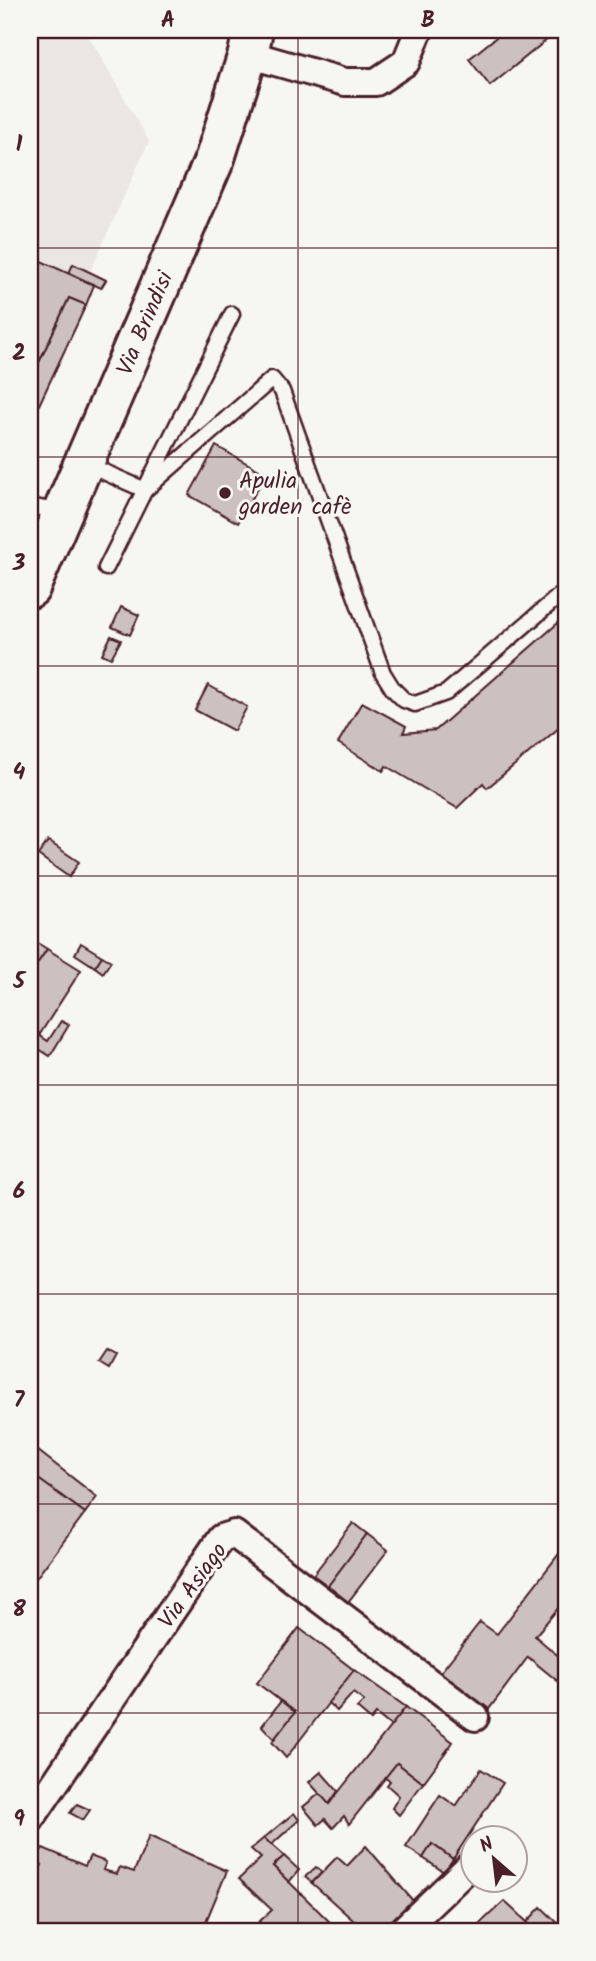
<svg xmlns="http://www.w3.org/2000/svg" width="596" height="1961" font-family="Kalam,sans-serif">
  <style>
    .built { fill: #e9e6e3 }
    .building { fill: #ccc1c0; stroke: #4a1f2b; stroke-width: 2 }
    .lines { fill: none; stroke-linecap: round; stroke-linejoin: round }
    .lane-casing { stroke: #4a1f2b; stroke-width: 19 }
    .street-casing { stroke: #4a1f2b; stroke-width: 32 }
    .secondary-casing { stroke: #4a1f2b; stroke-width: 44 }
    .lane { stroke: #f6f6f2; stroke-width: 14 }
    .street { stroke: #f6f6f2; stroke-width: 26 }
    .secondary { stroke: #f6f6f2; stroke-width: 38 }
    .grid { fill: none; stroke: #4a1f2b; stroke-width: 2; stroke-opacity: 0.55 }
    .poi-dot { fill: #4a1f2b; stroke: #f6f6f2; stroke-width: 2.5 }
    .labels { text-anchor: middle; stroke-width: 6; stroke-linejoin: round; paint-order: stroke }
    .street-label { font-size: 23px; fill: #4a1f2b; stroke: #f6f6f2 }
    .poi-label { font-size: 23px; fill: #4a1f2b; stroke: #f6f6f2; text-anchor: start }
    .neatline { fill: none; stroke: #4a1f2b; stroke-width: 2.5 }
    .grid-label { font-size: 23px; text-anchor: middle; font-weight: bold; fill: #4a1f2b }
  </style>
  <rect width="100%" height="100%" fill="#f6f6f2"/>
  <filter id="ink" filterUnits="userSpaceOnUse"><feTurbulence type="fractalNoise" baseFrequency=".0143" numOctaves="2"/><feDisplacementMap in="SourceGraphic" scale="14" xChannelSelector="R" yChannelSelector="G"/><feConvolveMatrix kernelMatrix="1 2 1 2 8 2 1 2 1" color-interpolation-filters="sRGB"/></filter>
  <g filter="url(#ink)">
    <path class="built" d="M30,30H85L149,141L30,404Z"/>
    <g class="building">
      <path d="M505,30H559L490,86L469,59Z"/>
      <path d="M30,256L94,285L86,305L69,298L30,382Z"/>
      <path d="M73,264L106,280L101,288L69,273Z"/>
      <path d="M69,298L86,305L30,424V382Z"/>
      <path d="M216,446L266,474L238,523L189,495Z"/>
      <path d="M121,607L139,615L130,635L112,627Z"/>
      <path d="M566,616V722L487,788L483,783L457,808L386,766L383,771L338,743L362,702L406,726L403,733L436,730Z"/>
      <path d="M111,636L121,640L111,658L102,654Z"/>
      <path d="M208,685L247,707L234,731L195,710Z"/>
      <path d="M48,841L79,862L69,877L38,855Z"/>
      <path d="M31,939L47,949L30,975V941Z"/>
      <path d="M81,943L102,956L95,967L75,954Z"/>
      <path d="M47,949L81,970L40,1034L30,1027V975Z"/>
      <path d="M102,956L111,961L103,973L95,967Z"/>
      <path d="M61,1021L69,1025L50,1056L31,1044L37,1034L48,1041Z"/>
      <path d="M107,1351L116,1356L109,1369L99,1363Z"/>
      <path d="M37,1450L97,1497L85,1513L30,1473V1460Z"/>
      <path d="M30,1473L85,1513L30,1586Z"/>
      <path d="M353,1523L367,1534L328,1586L313,1575Z"/>
      <path d="M367,1534L388,1550L348,1602L328,1586Z"/>
      <path d="M562,1550L566,1553V1612L560,1606L535,1636L562,1659L566,1654V1688L528,1657L489,1709L440,1673L480,1622L497,1634Z"/>
      <path d="M299,1628L354,1670L286,1758L272,1742L295,1712L257,1683Z"/>
      <path d="M354,1670L406,1707L391,1726L376,1714L371,1720L357,1708L364,1701L353,1693L337,1711L328,1703Z"/>
      <path d="M281,1701L295,1712L274,1739L262,1726Z"/>
      <path d="M406,1707L453,1742L423,1783L397,1763L349,1824L344,1816L333,1828L325,1819L318,1825L303,1807L320,1793L329,1804Z"/>
      <path d="M397,1763L423,1783L399,1815L392,1808L399,1796L387,1785L390,1781L385,1778Z"/>
      <path d="M481,1769L503,1783L453,1859L432,1844L423,1858L406,1847L440,1795L456,1806Z"/>
      <path d="M321,1772L338,1791L329,1804L309,1782Z"/>
      <path d="M77,1804L90,1810L83,1820L70,1813Z"/>
      <path d="M294,1813L299,1820L271,1845L264,1838Z"/>
      <path d="M149,1836L227,1871L202,1931H30V1889L42,1865L34,1861L43,1848L85,1866L90,1856L106,1862L103,1870L117,1874L120,1867L134,1872Z"/>
      <path d="M264,1838L284,1856L273,1866L339,1931H249L272,1910L239,1879L261,1858L251,1849Z"/>
      <path d="M432,1844L453,1859L444,1872L423,1858Z"/>
      <path d="M366,1846L414,1902L386,1931H365L312,1883L337,1857L347,1866Z"/>
      <path d="M284,1856L299,1870L289,1882L273,1866Z"/>
      <path d="M316,1867L322,1872L312,1883L305,1877Z"/>
      <path d="M504,1901L527,1922L537,1931H472Z"/>
      <path d="M541,1907L562,1927L558,1931H537L527,1922Z"/>
    </g>
    <g class="lines">
      <defs>
        <g id="lane">
          <path d="M86,464L145,490L272,379L282,391L383,673L393,689L404,700L415,704L446,693L566,590"/>
          <path d="M30,506L61,512"/>
          <path d="M106,568L232,314"/>
        </g>
        <g id="street">
          <path d="M248,54L345,82H376L406,62L419,30"/>
          <path d="M30,1820L221,1538L234,1534L475,1717"/>
          <path d="M402,1931L474,1862"/>
        </g>
        <path id="secondary" d="M30,588L215,158L248,54L253,30"/>
      </defs>
      <use href="#lane" class="lane-casing"/>
      <use href="#street" class="street-casing"/>
      <use href="#secondary" class="secondary-casing"/>
      <use href="#lane" class="lane"/>
      <use href="#street" class="street"/>
      <use href="#secondary" class="secondary"/>
    </g>
  </g>
  <path class="grid" d="M298,30V1931M30,248H566M30,457H566M30,666H566M30,876H566M30,1085H566M30,1294H566M30,1504H566M30,1713H566"/>
  <circle class="poi-dot" cx="225" cy="493" r="7"/>
  <g class="labels">
    <g class="street-label">
      <text transform="translate(144 323) rotate(-67)" y="8">Via Brindisi</text>
      <text transform="translate(192 1585) rotate(-54)" y="8">Via Asiago</text>
    </g>
    <g class="poi-label">
      <text x="239" y="488">Apulia<tspan x="239" dy="26">garden cafè</tspan></text>
    </g>
  </g>
  <rect width="596" height="1961" fill="none" stroke="#f6f6f2" stroke-width="77"/>
  <g transform="translate(494 1859) rotate(332)"><circle r="33" fill="#f6f6f2" stroke="#b1a0a2" stroke-width="2"/>
  <path d="M0-5L12 26L0 18L-12 26Z" fill="#4a1f2b"/>
  <text y="-10" font-size="19" font-weight="bold" text-anchor="middle" fill="#4a1f2b">N</text>
  </g>
  <rect x="38" y="38" width="520" height="1885" class="neatline"/>
  <g class="grid-label">
    <text x="168" y="27">A</text>
    <text x="428" y="27">B</text>
    <text x="19" y="151">1</text>
    <text x="19" y="360">2</text>
    <text x="19" y="570">3</text>
    <text x="19" y="779">4</text>
    <text x="19" y="988">5</text>
    <text x="19" y="1198">6</text>
    <text x="19" y="1407">7</text>
    <text x="19" y="1616">8</text>
    <text x="19" y="1826">9</text>
  </g>
</svg>
